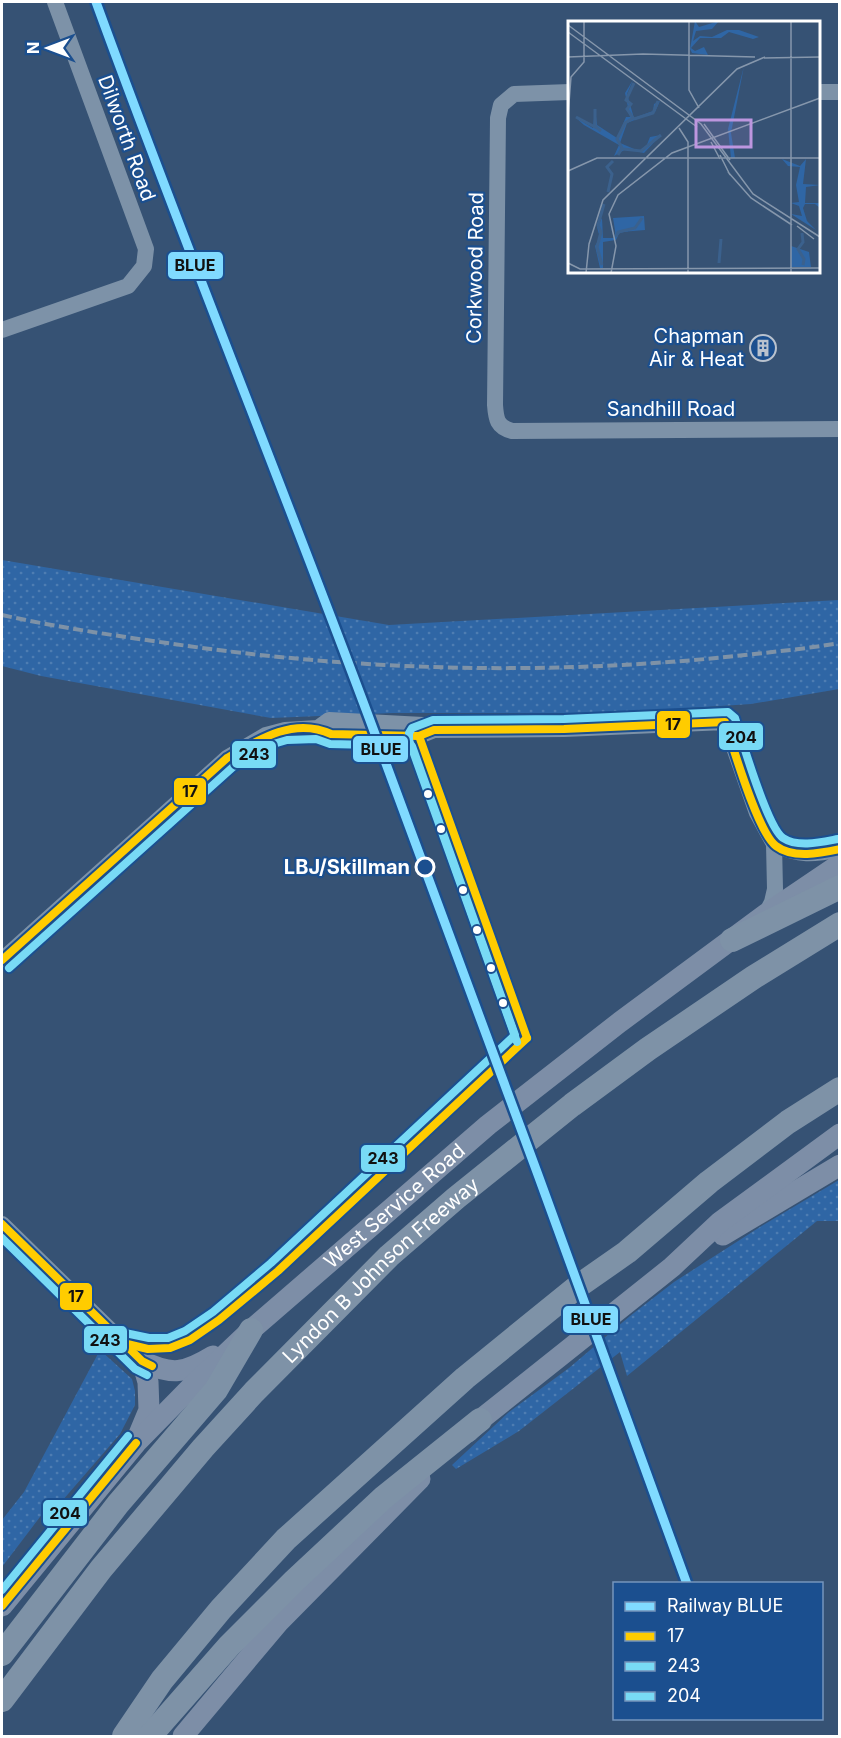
<svg xmlns="http://www.w3.org/2000/svg" width="841" height="1738" font-family="Inter,sans-serif">
  <style>
    .grass { fill: url(#grass-dots) }
    .lines { fill: none; stroke-linecap: round; stroke-linejoin: round }
    .minor { stroke: #7d92a8; stroke-width: 16 }
    .major { stroke: #7d8ea7; stroke-width: 21 }
    .highway { stroke: #7e92a7; stroke-width: 24 }
    .rail { stroke: #7e92a7; stroke-width: 4; stroke-dasharray: 10 4.5; stroke-linecap: butt }
    .bus-1-casing { stroke: #1b4f8f; stroke-width: 12 }
    .bus-2-casing { stroke: #1b4f8f; stroke-width: 12 }
    .bus-3-casing { stroke: #1b4f8f; stroke-width: 12 }
    .bus-1 { stroke: #fc0; stroke-width: 8 }
    .bus-2 { stroke: #78daf5; stroke-width: 8 }
    .bus-3 { stroke: #78daf5; stroke-width: 8 }
    .rail-1-casing { stroke: #1b4f8f; stroke-width: 14 }
    .rail-1 { stroke: #80daff; stroke-width: 9 }
    .bus-dot { fill: #fff; stroke: #1b4f8f; stroke-width: 2 }
    .stop-dot { fill: #1b4f8f; stroke: #fff; stroke-width: 3 }
    .labels { text-anchor: middle; stroke-width: 4.5; stroke-linejoin: round; paint-order: stroke }
    .street-label { font-size: 20px; fill: #fff; stroke: #1b4f8f }
    .poi-label { font-size: 20px; fill: #fff; stroke: #1b4f8f; text-anchor: end }
    .stop-label { font-size: 20px; font-weight: bold; fill: #fff; stroke: #1b4f8f; text-anchor: end }
    .inset-river { fill: none; stroke: #3b618d; stroke-width: 3 }
    .inset-road { fill: none; stroke: #8697ac; stroke-width: 1.5 }
    .view { fill: #bd96df; fill-opacity: 0.15; stroke: #bd96df; stroke-width: 3 }
    .inset-edge { fill: none; stroke: #fff; stroke-width: 3 }
    .line-badge { stroke: #1b4f8f; stroke-width: 2 }
    .pale-badge-label { font-size: 16px; text-anchor: middle; font-weight: bold; fill: #111 }
  </style>
  <defs>
    <pattern id="grass-dots" width="8" height="8" patternUnits="userSpaceOnUse" patternTransform="scale(1.5)"><rect width="8" height="8" fill="#2f66a5"/><path d="M2 2h.1M6 6h.1" fill="none" stroke="#4e7db2" stroke-width="1.8" stroke-linecap="round"/></pattern>
  </defs>
  <rect width="100%" height="100%" fill="#365274"/>
  <g class="grass">
    <path d="M2,560L389,625L839,600V689L751,704L613,713H393L271,718L41,676L2,666Z"/>
    <path d="M839,1180V1221H817L627,1376L620,1352L519,1431L456,1469L452,1465L509,1412L569,1368L630,1316L674,1282L760,1227Z"/>
    <path d="M100,1350L132,1379L135,1391V1405L120,1434L62,1501L43,1513L2,1567V1520L24,1492Z"/>
  </g>
  <g class="lines">
    <g class="minor">
      <path d="M570,92L514,94L501,105L498,118L495,405C496,419 497,427 512,431L840,429"/>
      <path d="M818,92H840"/>
      <path d="M2,330L128,286L144,266L146,249L55,2"/>
      <path d="M318,728L331,734L419,736L434,730L564,729L725,722L757,813L774,844L775,889L772,902L766,914"/>
      <path d="M774,844C799,856 813,855 840,849"/>
      <path d="M2,960L227,758L266,735L285,730L318,728L329,720L423,725L434,730"/>
      <path d="M2,1224L142,1361"/>
    </g>
    <g class="major">
      <path d="M723,1235L840,1165"/>
      <path d="M142,1361C172,1376 185,1373 213,1356"/>
      <path d="M468,1432L480,1420L672,1267L720,1222L840,1134"/>
      <path d="M139,1434L149,1410L148,1382L142,1361"/>
      <path id="s1" d="M2,1606L136,1443L194,1384L251,1330L488,1125L620,1022L766,914L840,864"/>
      <path d="M183,1736L278,1623L420,1479"/>
    </g>
    <g class="highway">
      <path d="M732,940L840,887"/>
      <path d="M2,1654L118,1504L216,1390L251,1330"/>
      <path id="s2" d="M2,1700L101,1569L203,1448L254,1392L389,1256L456,1198L572,1105L648,1049L754,977L840,924"/>
      <path d="M124,1736L162,1680L221,1609L286,1539L465,1378L577,1287L627,1252L709,1182L788,1122L840,1089"/>
      <path d="M150,1736L229,1646L294,1581L384,1497L480,1420"/>
    </g>
    <path class="rail" d="M2,615C56,627 111,635 167,643C355,671 546,676 736,656C771,652 805,649 840,643"/>
    <defs>
      <g id="bus-1">
        <path d="M419,736L527,1038"/>
        <path d="M2,960L227,758C259,739 294,717 331,734L419,736L434,730L564,729L725,722C733,747 758,833 776,846C793,859 821,853 840,849"/>
        <path d="M2,1224L142,1361L152,1366"/>
        <path d="M123,1343L148,1349L170,1348L190,1340L219,1320L278,1271L527,1038"/>
        <path d="M2,1606L136,1443"/>
      </g>
      <g id="bus-2">
        <path d="M9,968L233,767L270,745L287,740L316,739L330,744L412,746L515,1035L271,1263L213,1312L185,1331L168,1338H149L125,1333"/>
        <path d="M2,1238L135,1369L147,1375"/>
      </g>
      <g id="bus-3">
        <path d="M517,1042L409,740V733L412,728L433,720L564,719L728,712L735,718C742,740 767,827 783,838C798,848 822,842 838,839"/>
        <path d="M2,1590L128,1436"/>
      </g>
    </defs>
    <use href="#bus-1" class="bus-1-casing"/>
    <use href="#bus-2" class="bus-2-casing"/>
    <use href="#bus-3" class="bus-3-casing"/>
    <use href="#bus-1" class="bus-1"/>
    <use href="#bus-2" class="bus-2"/>
    <use href="#bus-3" class="bus-3"/>
    <defs>
      <path id="rail-1" d="M96,2C183,241 279,477 368,715C477,1004 581,1294 687,1584"/>
    </defs>
    <use href="#rail-1" class="rail-1-casing"/>
    <use href="#rail-1" class="rail-1"/>
  </g>
  <defs>
    <symbol id="building-ring" viewBox="-11 -11 22 22"><circle r="9.5" fill="#1b4f8f" stroke="#b9c2ce" stroke-width="1.5"/><path d="M-4-6H4V6H1V3H-1V6H-4ZM-2.5-4.3h1.7v1.8h-1.7ZM.8-4.3h1.7v1.8H.8ZM-2.5-1h1.7V.8h-1.7ZM.8-1h1.7V.8H.8Z" fill="#b9c2ce"/></symbol>
  </defs>
  <g fill-rule="evenodd">
    <use href="#building-ring" x="748" y="333" width="30" height="30"/>
  </g>
  <g class="bus-dot">
    <circle cx="428" cy="794" r="5"/>
    <circle cx="441" cy="829" r="5"/>
    <circle cx="463" cy="890" r="5"/>
    <circle cx="477" cy="930" r="5"/>
    <circle cx="491" cy="968" r="5"/>
    <circle cx="503" cy="1003" r="5"/>
  </g>
  <circle class="stop-dot" cx="425" cy="867" r="9"/>
  <g class="labels">
    <g class="street-label">
      <text transform="translate(127 138) rotate(70)" y="7">Dilworth Road</text>
      <text transform="translate(475 268) rotate(-89)" y="7">Corkwood Road</text>
      <text x="671" y="416">Sandhill Road</text>
      <text dy="7" stroke="none"><textPath href="#s1" startOffset="562">West Service Road</textPath></text>
      <text dy="7" stroke="none"><textPath href="#s2" startOffset="574">Lyndon B Johnson Freeway</textPath></text>
    </g>
    <g class="poi-label">
      <text x="744" y="343">Chapman<tspan x="744" dy="23">Air &amp; Heat</tspan></text>
    </g>
    <g class="stop-label">
      <text x="410" y="874">LBJ/Skillman</text>
    </g>
  </g>
  <g transform="translate(568 21)">
    <rect width="252" height="252" fill="#365274"/>
    <path d="M176,45L163,112L167,137H163L160,108Z" fill="#2f66a5"/>
    <path d="M127,0L131,6L151,0L144,8L128,10L125,20L132,15L144,16L159,9H171L191,16L185,18L161,11L153,17H132L123,27L127,30L136,26L140,34L124,32L122,28ZM65,59L59,73L66,97L85,90L86,83L92,80L87,91L59,102L52,122L71,130L78,126L82,116L93,114L76,132L58,128L46,135L51,124L16,104L7,96L25,107L27,87L29,104L49,117L58,96H62L57,72ZM214,138L232,145L238,138L235,163L252,164L238,166L237,182H252V187L247,183H237L235,187L239,200L248,209L223,193L234,195L231,185L223,182L231,181L228,164L232,146L220,145ZM34,197L35,217H46L40,197L46,216L48,210H61L51,212L48,219L35,221V247H32L27,225L32,217L29,206Z" fill="#2f66a5"/>
    <path d="M76,195L77,209L53,211L48,216L45,197ZM223,225L241,231L243,246H223Z" fill="#2f66a5"/>
    <path class="inset-river" d="M27,88V105L33,110M8,96L29,107M66,98L85,92L90,80M55,128L73,130L93,114M50,134L54,127L49,118L57,102L65,97L59,88L63,83L58,79L66,62M40,171L44,153L39,146L45,140M234,212L235,221L230,228L236,238L235,244M48,216L50,211L67,207L74,197M151,242L153,218M34,244L29,226L33,211L30,204L36,183"/>
    <path class="inset-road" d="M121,0V69L131,87M0,4L133,103L185,173L252,216M0,11L129,106M0,36L75,33L187,36M196,37L252,36M0,95L3,56L16,41V0M136,103L162,139M111,107L120,121V252M143,121L152,138M152,134L162,154M0,150L29,137H252M160,151L183,177L224,204M229,205L246,218M0,242L12,248L252,247M18,252L21,223L35,179L169,48L197,36M43,252L48,225L41,193L50,174L104,132L252,77M223,252V0"/>
    <path class="view" d="M128,99H183V126H128Z"/>
    <rect width="252" height="252" class="inset-edge"/>
  </g>
  <g class="line-badge">
    <rect x="167" y="251" width="57" height="29" rx="6" fill="#80daff"/>
    <rect x="656" y="710" width="35" height="29" rx="6" fill="#fc0"/>
    <rect x="718" y="722" width="46" height="29" rx="6" fill="#78daf5"/>
    <rect x="352" y="735" width="57" height="28" rx="6" fill="#80daff"/>
    <rect x="231" y="740" width="46" height="29" rx="6" fill="#78daf5"/>
    <rect x="173" y="777" width="34" height="29" rx="6" fill="#fc0"/>
    <rect x="360" y="1144" width="46" height="29" rx="6" fill="#78daf5"/>
    <rect x="59" y="1282" width="34" height="29" rx="6" fill="#fc0"/>
    <rect x="562" y="1305" width="57" height="29" rx="6" fill="#80daff"/>
    <rect x="83" y="1325" width="45" height="29" rx="6" fill="#78daf5"/>
    <rect x="42" y="1499" width="46" height="28" rx="6" fill="#78daf5"/>
  </g>
  <g class="pale-badge-label">
    <text x="195" y="271">BLUE</text>
    <text x="673" y="730">17</text>
    <text x="741" y="743">204</text>
    <text x="381" y="755">BLUE</text>
    <text x="254" y="760">243</text>
    <text x="190" y="797">17</text>
    <text x="383" y="1164">243</text>
    <text x="76" y="1302">17</text>
    <text x="591" y="1325">BLUE</text>
    <text x="105" y="1346">243</text>
    <text x="65" y="1519">204</text>
  </g>
  <rect width="841" height="1738" fill="none" stroke="#ffffff" stroke-width="6"/>
  <rect x="613" y="1582" width="210" height="138" fill="#1b4f8f" stroke="#7695bc" stroke-width="1.5"/>
  <rect x="625" y="1602" width="30" height="9" fill="#80daff" stroke="#7695bc" stroke-width="1.5"/>
  <text x="667" y="1612" font-size="18" fill="#ffffff">Railway BLUE</text>
  <rect x="625" y="1632" width="30" height="9" fill="#ffcc00" stroke="#7695bc" stroke-width="1.5"/>
  <text x="667" y="1642" font-size="18" fill="#ffffff">17</text>
  <rect x="625" y="1662" width="30" height="9" fill="#78daf5" stroke="#7695bc" stroke-width="1.5"/>
  <text x="667" y="1672" font-size="18" fill="#ffffff">243</text>
  <rect x="625" y="1692" width="30" height="9" fill="#78daf5" stroke="#7695bc" stroke-width="1.5"/>
  <text x="667" y="1702" font-size="18" fill="#ffffff">204</text>
  <g transform="translate(48 48) rotate(270)" stroke="#1b4f8f" stroke-width="4.5" paint-order="stroke">
  <path d="M0-4.5L10 22L0 15L-10 22Z" fill="#ffffff"/>
  <text y="-9" font-size="16" font-weight="bold" text-anchor="middle" fill="#ffffff">N</text>
  </g>
</svg>
